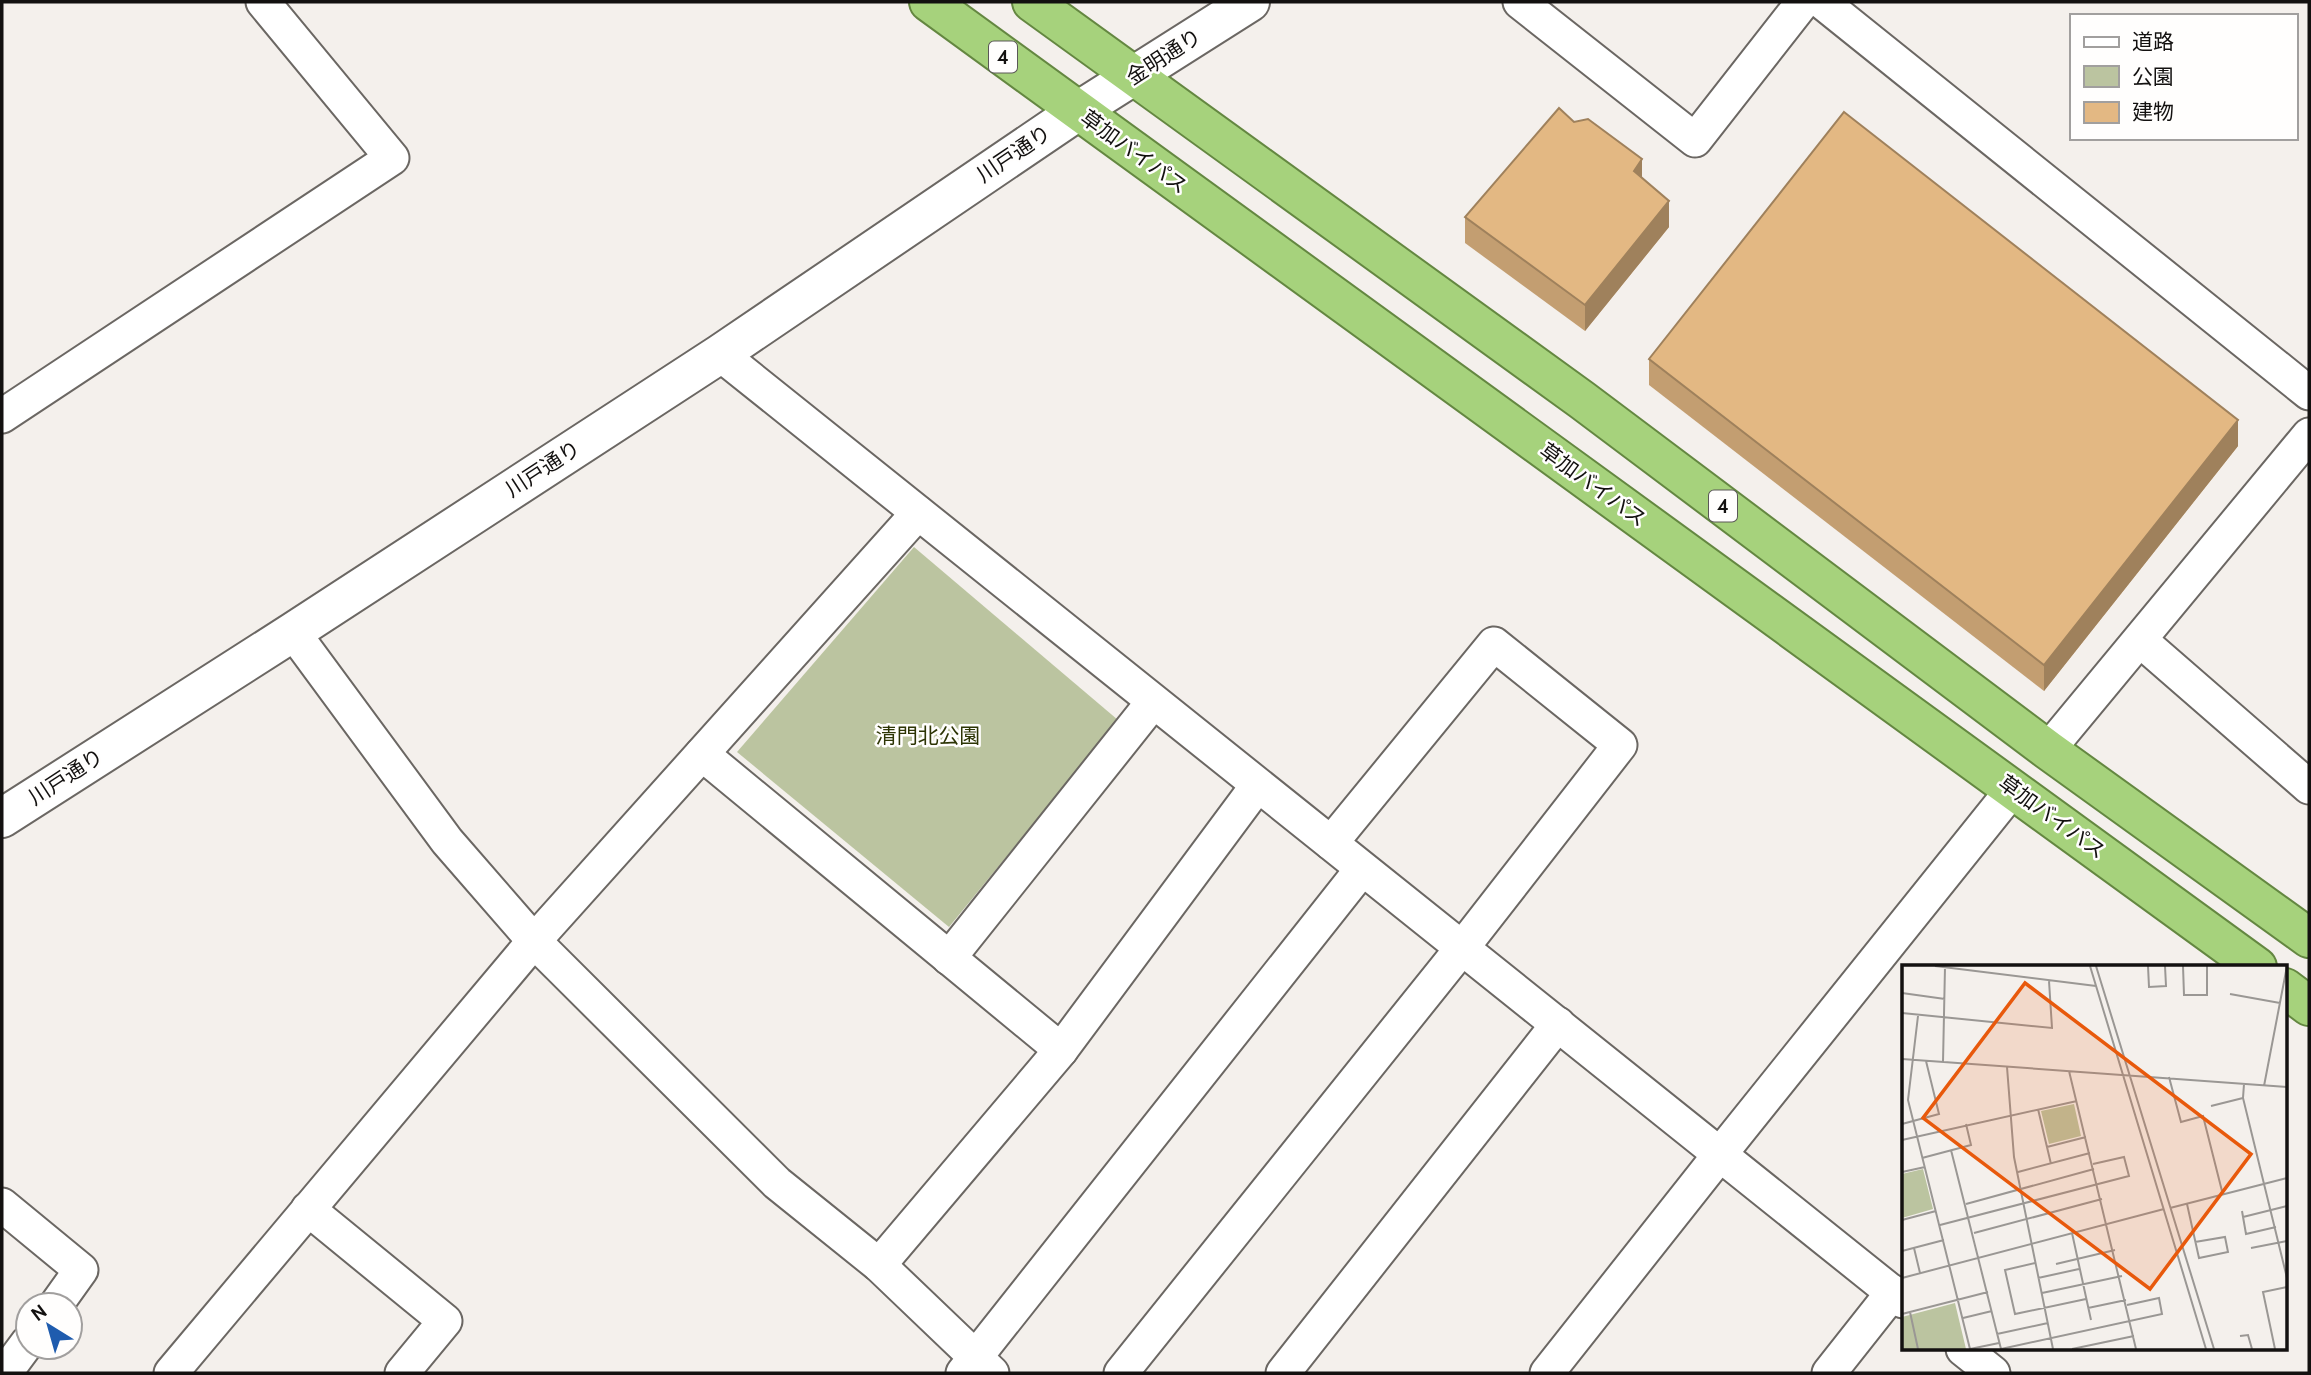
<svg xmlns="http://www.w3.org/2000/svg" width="2311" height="1375" font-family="Cabin,'Noto Sans JP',sans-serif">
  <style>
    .green { fill: #bbc4a0 }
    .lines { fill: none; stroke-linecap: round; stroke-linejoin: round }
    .minor-casing { stroke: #6b6763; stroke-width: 37 }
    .tertiary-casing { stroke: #6b6763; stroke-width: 42 }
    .trunk-casing { stroke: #648741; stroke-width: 42 }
    .minor { stroke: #fff; stroke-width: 33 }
    .tertiary { stroke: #fff; stroke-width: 38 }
    .trunk { stroke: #a6d27c; stroke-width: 38 }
    .wall { fill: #c39e71 }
    .shaded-wall { fill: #9f815c }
    .building { fill: #e3b883; stroke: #9f815c; stroke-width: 2 }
    .labels { text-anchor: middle; stroke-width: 5; stroke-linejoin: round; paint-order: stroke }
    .shield { fill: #fffefd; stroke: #5a5857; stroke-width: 2 }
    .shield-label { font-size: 19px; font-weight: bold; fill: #131110 }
    .street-label { font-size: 21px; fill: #131110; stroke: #fffefd }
    .park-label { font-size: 21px; fill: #2d3505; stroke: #fffefd }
    .inset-road { fill: none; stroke: #9a9794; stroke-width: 2 }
    .view { fill: #e8590c; fill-opacity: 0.15; stroke: #e8590c; stroke-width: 3.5 }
    .inset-edge { fill: none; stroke: #131110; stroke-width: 3.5 }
  </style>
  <rect width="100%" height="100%" fill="#f4f0ec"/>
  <path class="green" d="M914,547L1118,720L949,927L737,752Z"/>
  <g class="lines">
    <defs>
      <g id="minor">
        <path d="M1520,2L1695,140L1803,2"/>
        <path d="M1822,2L2309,393"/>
        <path d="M720,354L1903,1301"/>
        <path d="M2,416L392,158L263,2"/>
        <path d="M293,632L447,841L534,941L777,1183L879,1265L992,1373"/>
        <path d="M2140,640L2309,787"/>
        <path d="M2048,750L2309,435"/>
        <path d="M702,754L1061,1050"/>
        <path d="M949,958L1153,702"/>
        <path d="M2,1205L81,1270L56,1305"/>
        <path d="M308,1209L445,1321L402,1373"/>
        <path d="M879,1265L1061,1050L1257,786"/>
        <path d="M1963,1349L1993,1373"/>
        <path d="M5,1373L28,1342"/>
        <path d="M171,1373L534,941L918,513"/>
        <path d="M963,1373L1362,869"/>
        <path d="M1121,1373L1462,948L1620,745L1494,644L1331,843"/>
        <path d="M1283,1373L1558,1024"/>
        <path d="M1547,1373L1721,1153L2013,789"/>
        <path d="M1829,1373L1893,1292"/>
      </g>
      <path id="tertiary" d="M2,818L293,632L720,354L1078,111L1250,2"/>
      <g id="trunk">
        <path d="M929,2L2257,967"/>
        <path d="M1032,2L1582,400L2048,750L2309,938"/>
        <path d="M2285,988L2309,1006"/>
      </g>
    </defs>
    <use href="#minor" class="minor-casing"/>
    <use href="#tertiary" class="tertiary-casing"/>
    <use href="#trunk" class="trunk-casing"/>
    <use href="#minor" class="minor"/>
    <use href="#tertiary" class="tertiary"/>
    <use href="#trunk" class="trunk"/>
  </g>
  <g class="wall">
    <path d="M1642,178L1669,227L1585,331L1465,243V217Z"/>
    <path d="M1649,359L2238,446L2044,691L1649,385Z"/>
  </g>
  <g class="shaded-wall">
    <path d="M1642,159V185L1634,171Z"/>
    <path d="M1669,201V227L1585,331V305Z"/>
    <path d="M2238,420V446L2044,691V665Z"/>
  </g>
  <g class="building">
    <path d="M1559,108L1574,122L1588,119L1642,159L1634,171L1669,201L1585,305L1465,217Z"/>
    <path d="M1844,112L2238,420L2044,665L1649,359Z"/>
  </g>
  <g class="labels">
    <g class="shield">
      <rect x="989" y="41.5" width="28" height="31" rx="5"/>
      <rect x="1709" y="490.5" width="28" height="31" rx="5"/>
    </g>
    <g class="shield-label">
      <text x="1003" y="64">4</text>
      <text x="1723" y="513">4</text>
    </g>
    <g class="street-label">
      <text transform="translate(1164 57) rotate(-33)" y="7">金明通り</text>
      <text transform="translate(1134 152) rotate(36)" y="7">草加バイパス</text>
      <text transform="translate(1014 154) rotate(-34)" y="7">川戸通り</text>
      <text transform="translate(543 469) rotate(-33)" y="7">川戸通り</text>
      <text transform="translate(1593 485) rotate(36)" y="7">草加バイパス</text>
      <text transform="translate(66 777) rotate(-33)" y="7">川戸通り</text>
      <text transform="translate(2052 817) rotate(36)" y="7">草加バイパス</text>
    </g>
    <g class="park-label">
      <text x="928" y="743">清門北公園</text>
    </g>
  </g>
  <g transform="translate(1902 965)">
    <rect width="385" height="385" fill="#f4f0ec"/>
    <path d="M172,139L179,171L147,179L139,146ZM21,204L31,244L0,253V209ZM53,338L64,384H0V352Z" fill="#bbc4a0"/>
    <path class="inset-road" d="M33,1L194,21M188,1L304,384M194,1L312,384M246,1L247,22L264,21L263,1M281,1L282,30H305V1M0,28L43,34M328,29L378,38M0,48L150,63L147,16M16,51L6,135L68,384M0,94L385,122M41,97L43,2M105,102L112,192L151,384M167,106L234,384M267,112L279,157L301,151L321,230M342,119L341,133L385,313M362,121L385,1M309,141L341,133M136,144L149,199M0,159L37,149L24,96M0,175L175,136M145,182L184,172M49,185L99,384M20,193L69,180L64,159M0,207L23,202M116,207L188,188M64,239L192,204M285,239L297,293L326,287L323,272L293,277M268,243L385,213M340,246L344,269L374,262M341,252L385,241M0,255L34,246M38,260L227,211L222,192L191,199M72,268L200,234M170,268L189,355M12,283L18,308M349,283L385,276M0,286L42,275M133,298L103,305L113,349L184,334M154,299L213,285M0,313L262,244M136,313L177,304M140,328L220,311M186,343L224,335M8,347L16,384M0,349L86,327M61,353L90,346M95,369L146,358M338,371L346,370L350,384M68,384L97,378M99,384L260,349L257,333L225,340M170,384L232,371M373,384L361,327L385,322"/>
    <path class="view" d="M123,18L349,189L248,324L21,153Z"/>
    <rect width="385" height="385" class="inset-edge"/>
  </g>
  <rect width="2311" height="1375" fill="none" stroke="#131110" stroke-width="7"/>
  <rect x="2070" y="14" width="228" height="126" fill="#fffefd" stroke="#a19f9e" stroke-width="2"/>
  <rect x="2084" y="37" width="35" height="10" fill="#ffffff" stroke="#a19f9e" stroke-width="2"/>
  <text x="2132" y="49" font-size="21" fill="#131110">道路</text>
  <rect x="2084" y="66" width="35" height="21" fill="#bbc4a0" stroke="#a19f9e" stroke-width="2"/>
  <text x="2132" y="84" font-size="21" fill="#131110">公園</text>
  <rect x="2084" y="102" width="35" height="21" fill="#e3b883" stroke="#a19f9e" stroke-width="2"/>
  <text x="2132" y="119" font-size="21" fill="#131110">建物</text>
  <g transform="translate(49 1326) rotate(323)"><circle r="33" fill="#fffefd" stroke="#a19f9e" stroke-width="2"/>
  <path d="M0-5L12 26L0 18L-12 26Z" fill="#1f5cae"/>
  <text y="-10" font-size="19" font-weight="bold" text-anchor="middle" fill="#131110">N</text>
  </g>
</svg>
